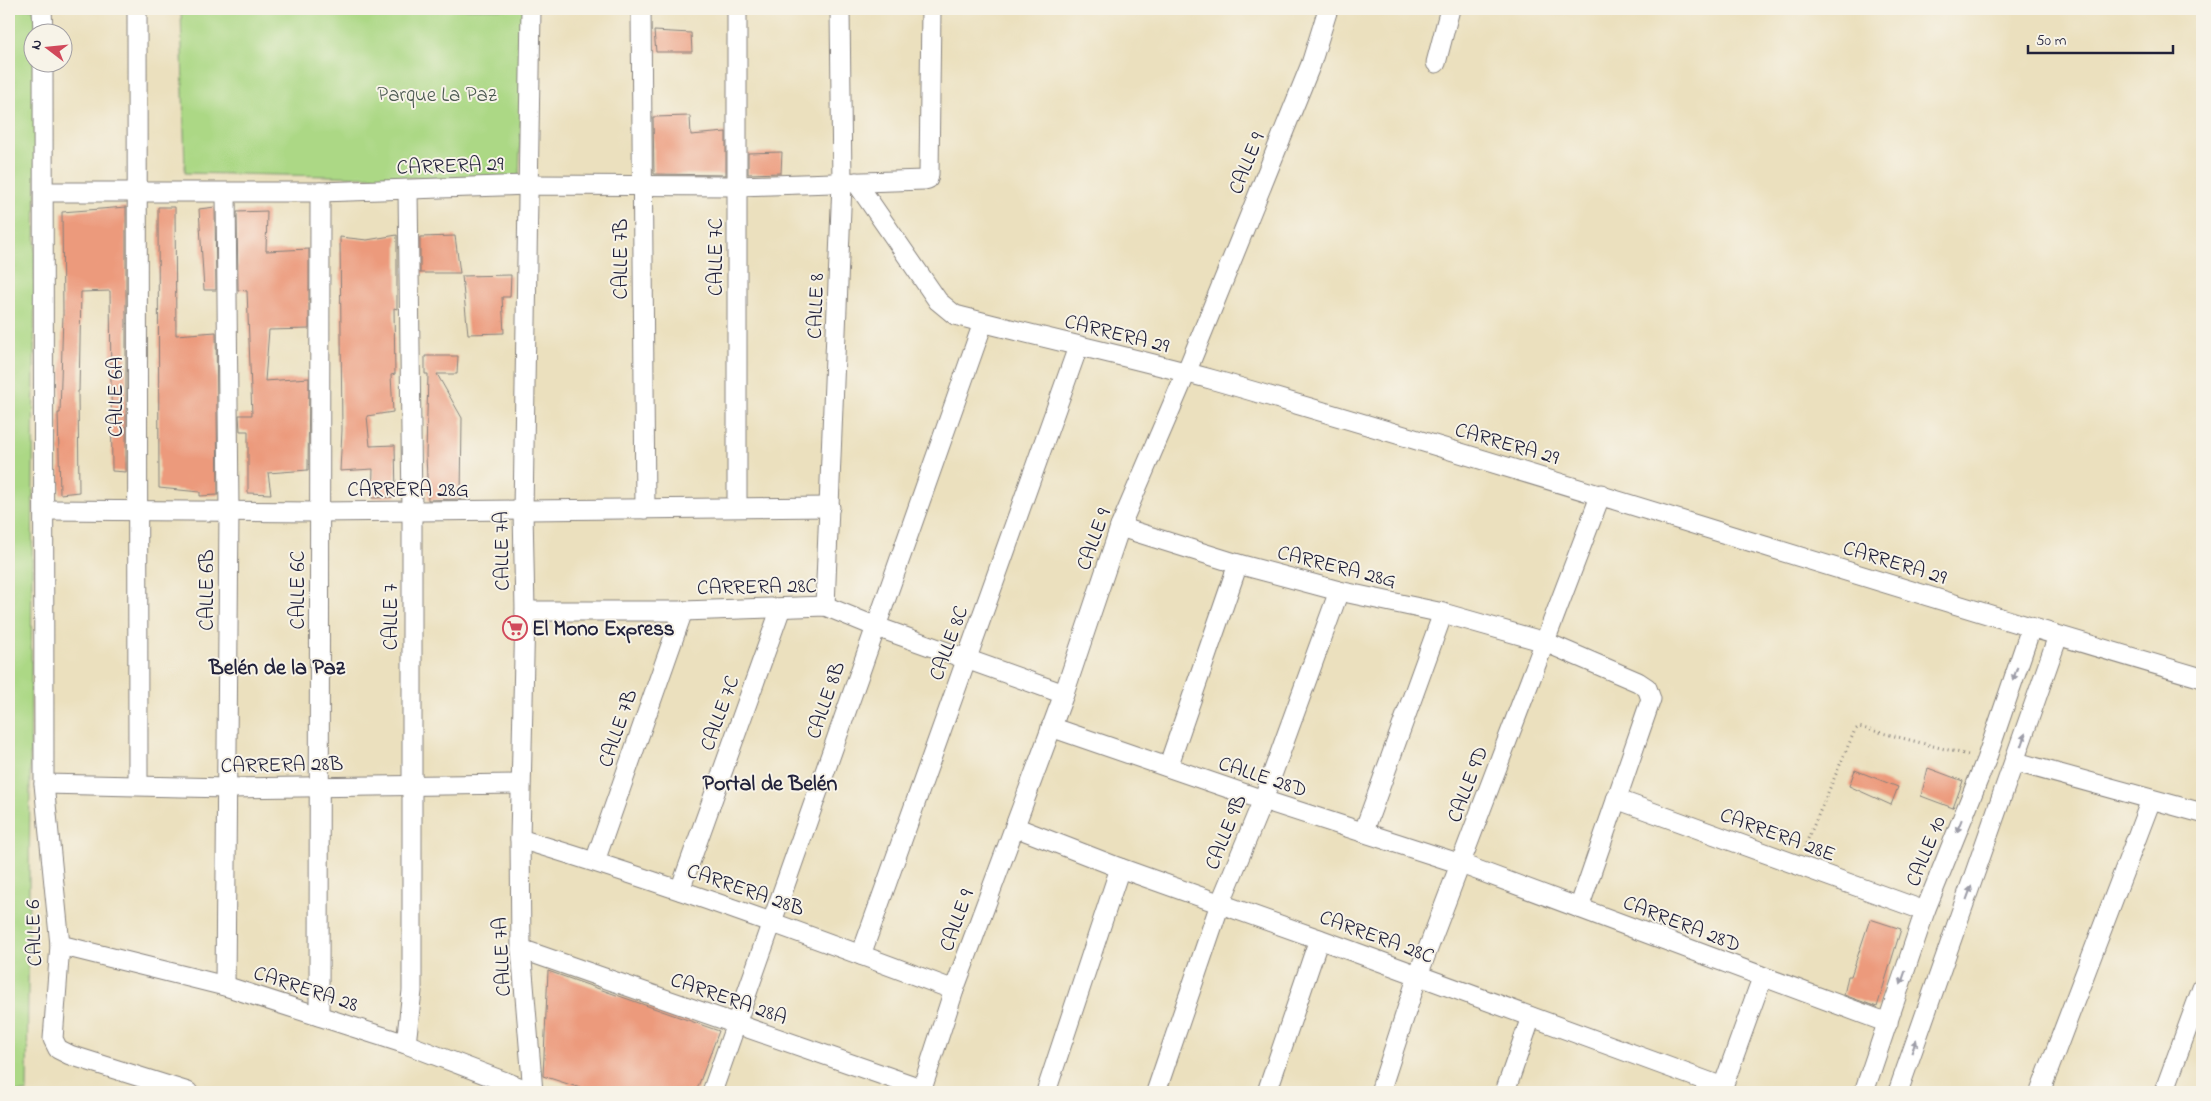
<svg xmlns="http://www.w3.org/2000/svg" width="2211" height="1101" font-family="'Indie Flower',sans-serif">
  <style>
    .green { fill: #acd885; stroke: #677d60 }
    .building { fill: #ec9a7c }
    .lines { fill: none; stroke-linecap: round; stroke-linejoin: round }
    .minor-casing { stroke: #86817c; stroke-width: 21 }
    .path { stroke: #86817c; stroke-width: 3; stroke-dasharray: 1 4; stroke-linecap: butt }
    .minor { stroke: #fff; stroke-width: 19 }
    .oneway { fill: #9c9ca7 }
    .labels { text-anchor: middle; stroke-width: 4; stroke-linejoin: round; paint-order: stroke }
    .park-label { font-size: 21px; fill: #4b5951; stroke: #f7f3e8 }
    .street-label { font-size: 21px; fill: #22223b; stroke: #f7f3e8 }
    .poi-label { font-size: 21px; font-weight: bold; fill: #22223b; stroke: #f7f3e8; text-anchor: start }
    .neighbourhood-label { font-size: 22px; font-weight: bold; fill: #22223b; stroke: #f7f3e8 }
  </style>
  <rect width="100%" height="100%" fill="#f7f3e8"/>
  <filter id="ink" filterUnits="userSpaceOnUse"><feTurbulence type="fractalNoise" baseFrequency=".02" numOctaves="2"/><feDisplacementMap in="SourceGraphic" scale="10" xChannelSelector="R" yChannelSelector="G"/><feConvolveMatrix kernelMatrix="1 2 1 2 8 2 1 2 1" color-interpolation-filters="sRGB"/></filter>
  <filter id="wash" filterUnits="userSpaceOnUse"><feTurbulence type="fractalNoise" baseFrequency=".0096" numOctaves="4" result="noise"/><feDisplacementMap in="SourceGraphic" scale="20" xChannelSelector="R" yChannelSelector="G"/><feGaussianBlur stdDeviation="1.12" result="paint"/><feColorMatrix in="noise" values="0 0 0 0 0 0 0 0 0 0 0 0 0 0 0 0 0 1.4 0 .05"/><feComposite in="paint" operator="in"/></filter>
  <g filter="url(#wash)">
    <rect width="100%" height="100%" fill="#ebe0be"/>
    <g class="green">
      <path d="M9,9H38L37,32H32V62L37,63L27,1092H9Z"/>
      <path d="M181,9H525L519,180L185,173Z"/>
    </g>
    <g id="blocks">
      <g class="building">
        <path d="M654,31L691,33L692,52H656Z"/>
        <path d="M690,116L691,135L726,132V175L654,174L653,117Z"/>
        <path d="M782,152L781,173L748,174V153Z"/>
        <path d="M126,207V472L112,471L110,291L81,292L79,391H78L79,492L60,494L58,413H60L63,314L62,212Z"/>
        <path d="M158,207H175L176,335L216,332L218,495L200,496V492L159,488Z"/>
        <path d="M215,207L216,290H204L199,209Z"/>
        <path d="M267,211L266,251L309,249V329L269,330L265,381L309,378L308,470L268,473L271,494L248,493V431H240L239,415H252L247,291L238,290L237,212Z"/>
        <path d="M397,235V309L394,308L395,374L391,375L393,412L367,416L370,446L395,445L396,497L372,498L373,469L340,471L342,430L340,237L367,240Z"/>
        <path d="M455,236L460,273H420V237Z"/>
        <path d="M511,275L510,297H502L504,333L468,334L462,276Z"/>
        <path d="M425,356H458L457,374H437L462,418L461,499L428,500L426,455L428,374H425Z"/>
        <path d="M1928,768L1963,781L1953,808L1921,796Z"/>
        <path d="M1855,770L1898,787L1891,805L1849,786Z"/>
        <path d="M1870,919L1901,929L1877,1007L1844,995L1848,976H1851Z"/>
        <path d="M548,971L719,1031L696,1092H593L543,1076Z"/>
      </g>
    </g>
  </g>
  <g filter="url(#ink)">
    <use href="#blocks" fill-opacity="0" stroke="#86817c" stroke-width="1"/>
    <g class="lines">
      <defs>
        <g id="minor">
          <path d="M42,9L43,32"/>
          <path d="M137,9L138,785"/>
          <path d="M531,9L523,511L525,611L520,839L521,949L533,1092"/>
          <path d="M641,9L645,509"/>
          <path d="M737,9V506"/>
          <path d="M43,62L44,784L60,945L53,1039L58,1049L70,1055L188,1092"/>
          <path d="M1436,63L1450,9"/>
          <path d="M856,182L938,301L955,315C1041,338 1129,356 1214,380C1545,475 1872,582 2202,678"/>
          <path d="M45,192H320L528,185L738,186L924,180L928,179L929,174L931,9"/>
          <path d="M45,510L319,512L830,507"/>
          <path d="M1120,527L1238,564L1339,591L1443,613L1545,642L1638,682L1647,688L1651,699L1579,908"/>
          <path d="M825,606L842,183L840,9"/>
          <path d="M525,611H683L825,606L874,626L1064,694"/>
          <path d="M1051,727L1263,800L1461,864L1888,1023"/>
          <path d="M2016,762L2202,813"/>
          <path d="M1168,767L1238,564"/>
          <path d="M44,784L228,788L520,784"/>
          <path d="M1616,799L1925,911"/>
          <path d="M1015,827L1120,868L1319,939L1723,1087"/>
          <path d="M1364,831L1443,613"/>
          <path d="M520,839C667,883 811,936 954,990"/>
          <path d="M595,861L683,611"/>
          <path d="M680,890L781,608"/>
          <path d="M60,945L225,986L406,1044L532,1092"/>
          <path d="M521,949L923,1089"/>
          <path d="M861,955L1078,347"/>
          <path d="M225,986L229,510L226,193"/>
          <path d="M319,1016L320,192"/>
          <path d="M406,1044L412,991V511L408,190"/>
          <path d="M712,1092L983,323"/>
          <path d="M921,1092L954,990L1064,694L1120,527L1186,373L1311,64L1328,9"/>
          <path d="M1046,1092L1120,868"/>
          <path d="M1156,1092L1220,904L1263,800L1339,591"/>
          <path d="M1267,1092L1319,939"/>
          <path d="M1380,1092L1418,975L1601,494"/>
          <path d="M1505,1092L1531,1017"/>
          <path d="M1721,1092L1762,978"/>
          <path d="M1864,1092L1925,911L1986,760L2031,628"/>
          <path d="M1898,1092L2058,636"/>
          <path d="M2040,1092L2151,800"/>
          <path d="M2164,1092L2202,988"/>
        </g>
      </defs>
      <use href="#minor" class="minor-casing"/>
      <path class="path" d="M1804,848L1855,730L1859,727L1968,755"/>
      <use href="#minor" class="minor"/>
    </g>
    <defs><path id="oneway-solid" d="M-6-.8H1V-3.2L6.5 0L1 3.2V.8H-6Z" transform="scale(1.25)"/></defs>
    <g class="oneway">
      <use href="#oneway-solid" transform="translate(2015 674) rotate(109)"/>
      <use href="#oneway-solid" transform="translate(2023 740) rotate(-71)"/>
      <use href="#oneway-solid" transform="translate(1959 826) rotate(112)"/>
      <use href="#oneway-solid" transform="translate(1969 893) rotate(-70)"/>
      <use href="#oneway-solid" transform="translate(1903 978) rotate(109)"/>
      <use href="#oneway-solid" transform="translate(1914 1046) rotate(-70)"/>
    </g>
  </g>
  <defs>
    <symbol id="supermarket-ring" viewBox="-11 -11 22 22"><circle r="9.5" fill="#f7f3e8" stroke="#d1495b" stroke-width="1.5"/><path d="M-6-5.5h2.5l.6 2H6L4.5 2H-2.5L-4.4-4H-6ZM-1.5 3.2a1.3 1.3 0 1 0 .1 0ZM3 3.2a1.3 1.3 0 1 0 .1 0Z" fill="#d1495b"/></symbol>
  </defs>
  <g fill-rule="evenodd">
    <use href="#supermarket-ring" x="501" y="614" width="28" height="28"/>
  </g>
  <g class="labels">
    <g class="park-label">
      <text x="437" y="101">Parque La Paz</text>
    </g>
    <g class="street-label">
      <text transform="translate(1246 163) rotate(-68)" y="7">CALLE 9</text>
      <text transform="translate(450 165) rotate(-2)" y="7">CARRERA 29</text>
      <text transform="translate(715 257) rotate(-90)" y="7">CALLE 7C</text>
      <text transform="translate(620 259) rotate(-90)" y="7">CALLE 7B</text>
      <text transform="translate(815 306) rotate(-88)" y="7">CALLE 8</text>
      <text transform="translate(1117 333) rotate(14)" y="7">CARRERA 29</text>
      <text transform="translate(115 397) rotate(-90)" y="7">CALLE 6A</text>
      <text transform="translate(1507 443) rotate(16)" y="7">CARRERA 29</text>
      <text x="408" y="496">CARRERA 28G</text>
      <text transform="translate(1093 539) rotate(-70)" y="7">CALLE 9</text>
      <text transform="translate(501 551) rotate(-91)" y="7">CALLE 7A</text>
      <text transform="translate(1895 562) rotate(17)" y="7">CARRERA 29</text>
      <text transform="translate(1337 566) rotate(14)" y="7">CARRERA 28G</text>
      <text transform="translate(757 586) rotate(-1)" y="7">CARRERA 28C</text>
      <text transform="translate(206 590) rotate(-90)" y="7">CALLE 6B</text>
      <text transform="translate(297 590) rotate(-90)" y="7">CALLE 6C</text>
      <text transform="translate(390 617) rotate(-90)" y="7">CALLE 7</text>
      <text transform="translate(948 643) rotate(-70)" y="7">CALLE 8C</text>
      <text transform="translate(825 700) rotate(-71)" y="7">CALLE 8B</text>
      <text transform="translate(719 713) rotate(-70)" y="7">CALLE 7C</text>
      <text transform="translate(617 728) rotate(-71)" y="7">CALLE 7B</text>
      <text transform="translate(282 764) rotate(-1)" y="7">CARRERA 28B</text>
      <text transform="translate(1263 776) rotate(18)" y="7">CALLE 28D</text>
      <text transform="translate(1467 784) rotate(-69)" y="7">CALLE 9D</text>
      <text transform="translate(1225 832) rotate(-68)" y="7">CALLE 9B</text>
      <text transform="translate(1778 834) rotate(20)" y="7">CARRERA 28E</text>
      <text transform="translate(1925 851) rotate(-68)" y="7">CALLE 10</text>
      <text transform="translate(746 889) rotate(19)" y="7">CARRERA 28B</text>
      <text transform="translate(956 920) rotate(-70)" y="7">CALLE 9</text>
      <text transform="translate(1682 923) rotate(21)" y="7">CARRERA 28D</text>
      <text transform="translate(33 933) rotate(-92)" y="7">CALLE 6</text>
      <text transform="translate(1377 936) rotate(20)" y="7">CARRERA 28C</text>
      <text transform="translate(501 957) rotate(-93)" y="7">CALLE 7A</text>
      <text transform="translate(306 988) rotate(18)" y="7">CARRERA 28</text>
      <text transform="translate(729 998) rotate(19)" y="7">CARRERA 28A</text>
    </g>
    <g class="poi-label">
      <text x="532" y="635">El Mono Express</text>
    </g>
    <g class="neighbourhood-label">
      <text x="277" y="674">Belén de la Paz</text>
      <text x="770" y="790">Portal de Belén</text>
    </g>
  </g>
  <rect width="2211" height="1101" fill="none" stroke="#f7f3e8" stroke-width="30"/>
  <g transform="translate(48 48) rotate(286)"><circle r="24" fill="#f7f3e8" stroke="#a29fa3"/>
  <path d="M0-4L9 19L0 12L-9 19Z" fill="#d1495b"/>
  <text y="-8" font-size="14" font-weight="bold" text-anchor="middle" fill="#22223b">N</text>
  </g>
  <path d="M2028 45v8h145v-8" fill="none" stroke="#22223b" stroke-width="2.5"/>
  <text x="2036" y="45" font-size="15" fill="#22223b" stroke="#f7f3e8" stroke-width="4" paint-order="stroke">50 m</text>
</svg>
